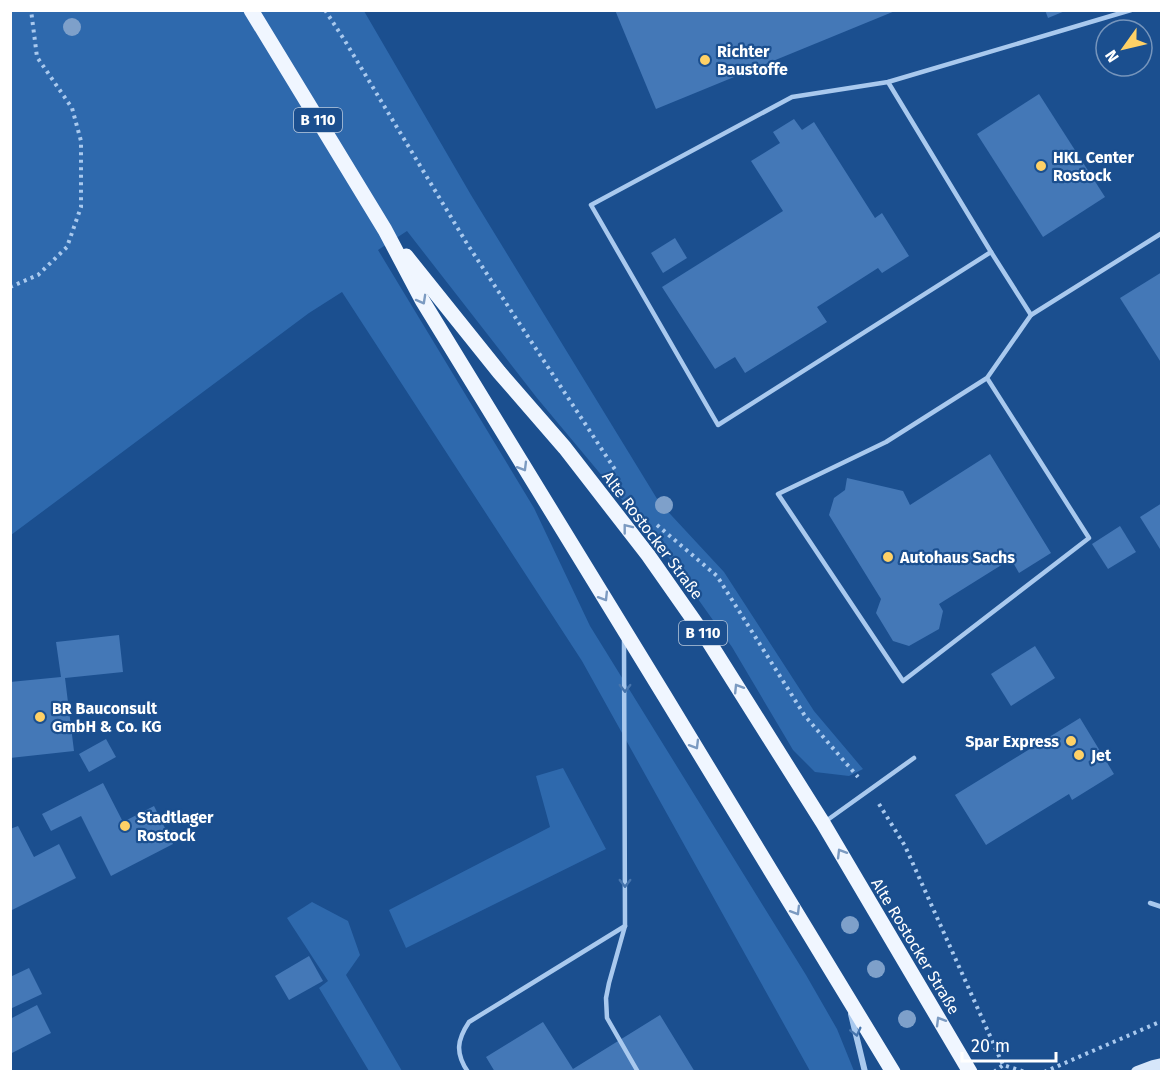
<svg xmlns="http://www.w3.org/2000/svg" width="1172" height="1082" font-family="'Fira Sans',sans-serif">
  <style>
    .green { fill: #2e69ad }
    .building { fill: #4478b7 }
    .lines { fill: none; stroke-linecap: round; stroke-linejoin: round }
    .path { stroke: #a9c9ee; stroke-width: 4; stroke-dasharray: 3 4.5; stroke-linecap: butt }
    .lane { stroke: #a9c9ee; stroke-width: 4.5 }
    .street { stroke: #a9c9ee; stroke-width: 6 }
    .secondary { stroke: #d6e6fa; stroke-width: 12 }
    .primary { stroke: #f0f6ff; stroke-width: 15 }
    .tree { fill: #7ea0ca }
    .oneway { stroke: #7b9ac1 }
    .oneway2 { stroke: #4674ac }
    .poi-dot { fill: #ffd166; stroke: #1b4f8f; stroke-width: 2 }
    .labels { text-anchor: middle; stroke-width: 4.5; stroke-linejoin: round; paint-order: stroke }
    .shield { fill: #1b4f8f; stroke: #bbcadd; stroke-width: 1.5 }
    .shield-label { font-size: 15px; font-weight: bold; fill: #fff }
    .poi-label { font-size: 16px; font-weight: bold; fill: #fff; stroke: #1b4f8f; text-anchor: start }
    .street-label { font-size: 16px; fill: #fff; stroke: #1b4f8f }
  </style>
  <rect width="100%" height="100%" fill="#1b4f8f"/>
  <g class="green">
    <path d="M11,11H364L471,195L659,502L724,572L814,711L863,769L849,776L815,772L793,750L732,647L659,544L537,398L407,231L378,250L534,508L590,626L806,975L837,1029L854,1071H810L582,661L342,292L309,313L11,535Z"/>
    <path d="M563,768L606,849L406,948L389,910L550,827L536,776Z"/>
    <path d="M312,902L348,921L360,955L346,975L402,1071H369L319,988L328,981L287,918Z"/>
  </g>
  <g class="building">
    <path d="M615,10H895V11L656,109Z"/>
    <path d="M1045,10H1065V11L1048,18Z"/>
    <path d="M1039,94L1105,197L1043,237L977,134Z"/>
    <path d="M794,119L802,130L814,122L875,218L882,213L909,256L882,273L878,268L817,307L827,322L745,373L735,357L715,369L662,287L783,211L751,161L780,143L773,132Z"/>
    <path d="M675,238L687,258L663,273L651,253Z"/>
    <path d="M1162,272V364L1120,298Z"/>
    <path d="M990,454L1051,553L1019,573L1011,559L939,604L943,611L939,629L909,646L893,641L876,613L881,599L829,515L834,498L845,490L847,478L903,491L910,505Z"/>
    <path d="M1162,503V548L1160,549L1140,517Z"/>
    <path d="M1120,526L1136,552L1108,569L1092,544Z"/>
    <path d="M119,635L123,672L65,678L74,751L10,758V682L61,677L56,642Z"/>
    <path d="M1035,646L1055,678L1011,706L991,674Z"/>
    <path d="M1080,718L1114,774L1072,800L1069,794L986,845L955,795Z"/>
    <path d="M106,739L116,757L89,772L79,754Z"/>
    <path d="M103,783L123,822L154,806L173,844L111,876L81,816L51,831L42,814Z"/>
    <path d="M18,826L34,857L59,844L76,878L10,911V829Z"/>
    <path d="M309,956L323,981L289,1000L275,976Z"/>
    <path d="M29,968L42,994L10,1009V977Z"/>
    <path d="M37,1005L51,1033L10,1054V1019Z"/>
    <path d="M660,1015L695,1072H495L486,1057L543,1022L573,1069Z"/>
  </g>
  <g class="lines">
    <g class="path">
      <path d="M325,10L345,41L466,242L616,471"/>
      <path d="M10,287L38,275L67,247L81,207V141L72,108L37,57L31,10"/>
      <path d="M657,525L717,576L805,716L858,777"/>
      <path d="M879,804L905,846L1003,1065L1025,1072"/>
      <path d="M994,1072L1003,1065"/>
      <path d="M1044,1072L1162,1021"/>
    </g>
    <g class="lane">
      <path d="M888,82L991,252L1031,315"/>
      <path d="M991,252L718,425L591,205L792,97L888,82L1131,10"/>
      <path d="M987,378L1089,538L903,681L778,494L886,442L987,378L1031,315L1162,233"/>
      <path d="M624,641L625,926L609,983L606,998L607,1018L638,1072"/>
      <path d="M826,821L914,758"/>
      <path d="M1150,903L1162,907"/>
      <path d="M468,1072C455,1053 457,1040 469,1022L625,926"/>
    </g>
    <path class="street" d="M851,1014L865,1072"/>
    <path class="secondary" d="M1137,1072L1153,1066L1162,1064"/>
    <g class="primary">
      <path d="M251,10L385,230L422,300L664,695L893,1072"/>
      <path d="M406,256L499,372L565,448L648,555L709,642L823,823L970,1072"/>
    </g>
  </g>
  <g class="tree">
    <circle cx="72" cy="27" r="9"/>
    <circle cx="664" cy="505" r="9"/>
    <circle cx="850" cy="925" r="9"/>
    <circle cx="876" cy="969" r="9"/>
    <circle cx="907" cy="1019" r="9"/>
  </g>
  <defs><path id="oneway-chevron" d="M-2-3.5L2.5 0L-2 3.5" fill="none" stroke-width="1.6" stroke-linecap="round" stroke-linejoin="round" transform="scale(1.5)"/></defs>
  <g class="oneway">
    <use href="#oneway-chevron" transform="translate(422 300) rotate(61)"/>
    <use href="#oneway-chevron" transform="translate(523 467) rotate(59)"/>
    <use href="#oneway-chevron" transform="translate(627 528) rotate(-128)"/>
    <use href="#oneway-chevron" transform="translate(604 597) rotate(58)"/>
    <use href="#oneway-chevron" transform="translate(738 688) rotate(-122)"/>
    <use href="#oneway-chevron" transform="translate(695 745) rotate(59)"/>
    <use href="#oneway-chevron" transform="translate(841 853) rotate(-121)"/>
    <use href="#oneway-chevron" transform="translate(796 911) rotate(59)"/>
    <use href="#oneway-chevron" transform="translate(940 1021) rotate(-121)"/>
  </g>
  <g class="oneway2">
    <use href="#oneway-chevron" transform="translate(625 688) rotate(90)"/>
    <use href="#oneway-chevron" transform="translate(625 883) rotate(90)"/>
    <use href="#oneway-chevron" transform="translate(856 1032) rotate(76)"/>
  </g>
  <g class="poi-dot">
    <circle cx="705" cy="60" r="6"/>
    <circle cx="1041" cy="166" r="6"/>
    <circle cx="888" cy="557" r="6"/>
    <circle cx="40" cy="717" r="6"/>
    <circle cx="1071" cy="741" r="6"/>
    <circle cx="1079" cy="755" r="6"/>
    <circle cx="125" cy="826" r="6"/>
  </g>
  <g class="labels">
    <g class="shield">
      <rect x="294" y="108" width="48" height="24" rx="4.5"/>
      <rect x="679" y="621" width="48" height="24" rx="4.5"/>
    </g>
    <g class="shield-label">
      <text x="318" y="125">B 110</text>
      <text x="703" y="638">B 110</text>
    </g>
    <g class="poi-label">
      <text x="717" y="57">Richter<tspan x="717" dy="18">Baustoffe</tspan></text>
      <text x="1053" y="163">HKL Center<tspan x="1053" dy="18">Rostock</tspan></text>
      <text x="900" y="563">Autohaus Sachs</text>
      <text x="52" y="714">BR Bauconsult<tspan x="52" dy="18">GmbH &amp; Co. KG</tspan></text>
      <text x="1059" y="747" text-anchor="end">Spar Express</text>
      <text x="1091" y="761">Jet</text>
      <text x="137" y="823">Stadtlager<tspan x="137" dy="18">Rostock</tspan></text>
    </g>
    <g class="street-label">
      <text transform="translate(653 535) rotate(53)" y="6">Alte Rostocker Straße</text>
      <text transform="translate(916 946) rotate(59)" y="6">Alte Rostocker Straße</text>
    </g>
  </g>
  <rect width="1172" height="1082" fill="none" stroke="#ffffff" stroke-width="24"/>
  <g transform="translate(1124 48) rotate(236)"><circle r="28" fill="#1b4f8f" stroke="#7695bc" stroke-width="1.5"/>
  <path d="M0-4.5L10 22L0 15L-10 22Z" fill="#ffd166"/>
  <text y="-9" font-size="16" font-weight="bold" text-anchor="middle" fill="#ffffff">N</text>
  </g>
  <path d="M962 1052v9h94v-9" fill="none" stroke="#ffffff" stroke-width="3"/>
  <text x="971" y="1052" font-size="18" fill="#ffffff" stroke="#1b4f8f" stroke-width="4.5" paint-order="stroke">20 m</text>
</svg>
